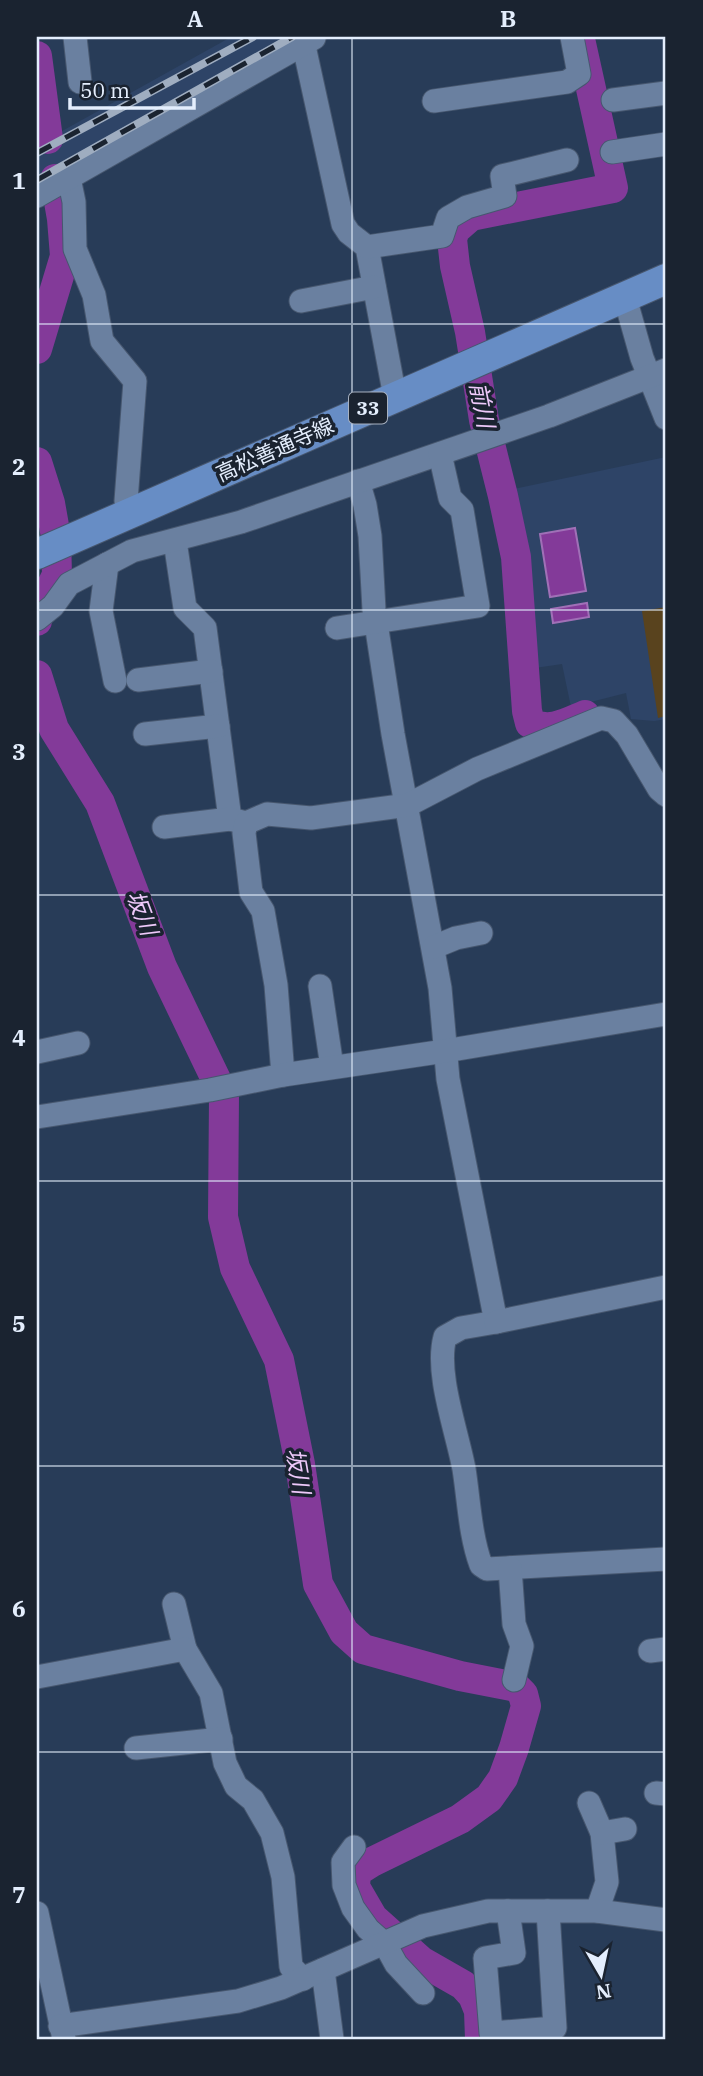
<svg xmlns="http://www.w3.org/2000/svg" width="703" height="2076" font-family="'IBM Plex Serif','Noto Sans JP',serif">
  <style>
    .built { fill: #2e4467 }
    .garden { fill: #59431e }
    .water { fill: #833a99; stroke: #a070b7; stroke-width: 2 }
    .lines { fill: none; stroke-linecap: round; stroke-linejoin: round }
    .river { stroke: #833a99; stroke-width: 30 }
    .minor-casing { stroke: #47576f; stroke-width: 25 }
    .major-casing { stroke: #47576f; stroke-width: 32 }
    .minor { stroke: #6a80a0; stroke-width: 23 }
    .major { stroke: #678dc5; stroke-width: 30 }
    .rail-casing { stroke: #9fadc0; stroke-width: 8 }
    .rail { stroke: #1a2330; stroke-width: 5; stroke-dasharray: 16; stroke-linecap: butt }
    .grid { fill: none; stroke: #e4eefd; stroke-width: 2; stroke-opacity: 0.55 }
    .labels { text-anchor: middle; stroke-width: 7; stroke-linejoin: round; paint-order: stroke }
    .shield { fill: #1a2330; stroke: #a7b1c0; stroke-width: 2 }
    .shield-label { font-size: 19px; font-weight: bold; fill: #e4eefd }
    .street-label { font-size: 21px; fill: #e4eefd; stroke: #1a2330 }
    .water-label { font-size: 23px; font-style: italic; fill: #eec9fa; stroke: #1a2330 }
    .neatline { fill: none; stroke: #e4eefd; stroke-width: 2.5 }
    .grid-label { font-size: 23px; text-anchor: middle; font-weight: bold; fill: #e4eefd }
  </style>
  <rect width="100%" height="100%" fill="#283c58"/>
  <g class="built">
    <path d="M231,37H308L37,188V145Z"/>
    <path d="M666,457V719L654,721L631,719L626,693L571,707L562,664L528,669L524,586L509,490Z"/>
  </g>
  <path class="garden" d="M666,607V716L658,718L642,611Z"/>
  <g class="water">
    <path d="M575,528L586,591L550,597L540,534Z"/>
    <path d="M587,603L589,617L553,623L551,609Z"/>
  </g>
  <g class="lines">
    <g class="river">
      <path d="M580,39L613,188L471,216L455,230L452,239L455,266L470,332L484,420L503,496L516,557L527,711L530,723C550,733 566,723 585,715"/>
      <path d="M37,56L48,139"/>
      <path d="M37,349L65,256L62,219L55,179"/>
      <path d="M37,462L50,503L56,537L57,575L38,613L37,621"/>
      <path d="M37,675L54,729L100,803L162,967L224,1096L223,1217L235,1268L279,1360L300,1464L318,1584L344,1632L363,1649L460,1676L516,1687L523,1694L526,1706L514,1748L503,1778L489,1798L460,1819L372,1862L356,1872L355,1887L373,1918L421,1961L463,1985L473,1996L479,2011L480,2039"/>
    </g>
    <defs>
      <g id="minor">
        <path d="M75,37L80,82"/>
        <path d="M302,37L343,224L349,233L367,247L395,397"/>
        <path d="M613,100L666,93"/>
        <path d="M434,101L567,82L579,74L572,37"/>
        <path d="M612,152L666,144"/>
        <path d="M69,178L74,202L75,249L94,295L102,341L135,381L126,501L131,513"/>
        <path d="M37,196L314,38"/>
        <path d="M367,247L442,236L448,218L467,207L505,196L502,176L567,160"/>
        <path d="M625,298L642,358L666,418"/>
        <path d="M301,301L374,287"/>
        <path d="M358,481L365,505L370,536L374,610L393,734L440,988L448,1079L496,1322L461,1328L445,1337C435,1373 457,1431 464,1469C469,1501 470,1535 481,1565L487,1569L666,1559"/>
        <path d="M175,541L185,608L205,628L230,819L246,823"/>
        <path d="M107,564L101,611L115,681"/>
        <path d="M37,619L53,606L69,584L132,551L241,522L549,416L666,370"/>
        <path d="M337,628L478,606L462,510L450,498L440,454"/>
        <path d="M138,680L211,671"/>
        <path d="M145,734L218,726"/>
        <path d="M164,827L230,819"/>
        <path d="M434,947L456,938L481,933"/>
        <path d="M320,986L332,1067"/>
        <path d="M37,1052L78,1043"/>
        <path d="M283,1075L276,985L263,911L251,892L244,833L246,823L267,814L311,818L408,805L477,769L601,718L614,721L627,735L659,789L666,795"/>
        <path d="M37,1117L210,1090L283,1075L445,1051L666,1014"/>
        <path d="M496,1322L666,1287"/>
        <path d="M510,1568L514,1624L522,1646L514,1680"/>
        <path d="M174,1604L185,1649"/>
        <path d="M650,1651L666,1649"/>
        <path d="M37,1677L185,1649L211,1693L225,1763L236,1786L253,1800L272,1833L283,1877L291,1967L303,1979"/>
        <path d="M136,1748L221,1739"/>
        <path d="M656,1793L666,1794"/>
        <path d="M589,1803L602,1833L607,1882L597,1911"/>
        <path d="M602,1833L625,1829"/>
        <path d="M354,1847L343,1862L344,1885L353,1908L368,1929L385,1944L396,1964L423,1993"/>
        <path d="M508,1911L514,1953L485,1958L491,2033L555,2028L548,1911"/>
        <path d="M37,1913L64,2039"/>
        <path d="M323,1970L332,2039"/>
        <path d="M60,2026L238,2001L281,1988L423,1926L488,1911H597L666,1920"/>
      </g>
      <path id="major" d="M37,554L666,279"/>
    </defs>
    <use href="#minor" class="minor-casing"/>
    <use href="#major" class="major-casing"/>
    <use href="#minor" class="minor"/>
    <use href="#major" class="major"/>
    <defs>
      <g id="rail">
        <path d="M37,153L253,37"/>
        <path d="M37,180L292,37"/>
      </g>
    </defs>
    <use href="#rail" class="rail-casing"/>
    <use href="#rail" class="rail"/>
  </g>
  <path class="grid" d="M352,37V2039M37,324H666M37,610H666M37,895H666M37,1181H666M37,1466H666M37,1752H666"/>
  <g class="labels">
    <rect class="shield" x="349" y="392.5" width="38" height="31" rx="5"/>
    <g class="shield-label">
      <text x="368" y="415">33</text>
    </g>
    <g class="street-label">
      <text transform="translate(275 450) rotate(-24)" y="7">高松善通寺線</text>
    </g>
    <g class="water-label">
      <text transform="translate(482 405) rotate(79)" y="8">前川</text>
      <text transform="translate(142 913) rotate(69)" y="8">坂川</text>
      <text transform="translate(298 1471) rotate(80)" y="8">坂川</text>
    </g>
  </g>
  <rect width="703" height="2076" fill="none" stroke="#1a2330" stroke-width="77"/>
  <g transform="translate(601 1975) rotate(171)" stroke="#1a2330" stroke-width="5" paint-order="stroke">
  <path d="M0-5L12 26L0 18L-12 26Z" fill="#e4eefd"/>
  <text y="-10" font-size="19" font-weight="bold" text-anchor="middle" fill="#e4eefd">N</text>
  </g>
  <path d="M70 98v10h124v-10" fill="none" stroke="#e4eefd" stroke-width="3.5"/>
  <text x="80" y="98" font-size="21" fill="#e4eefd" stroke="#1a2330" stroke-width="5" paint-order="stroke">50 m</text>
  <rect x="38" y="38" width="626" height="2000" class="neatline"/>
  <g class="grid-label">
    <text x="195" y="27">A</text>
    <text x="508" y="27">B</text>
    <text x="19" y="189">1</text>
    <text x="19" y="475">2</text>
    <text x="19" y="760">3</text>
    <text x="19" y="1046">4</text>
    <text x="19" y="1332">5</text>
    <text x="19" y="1617">6</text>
    <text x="19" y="1903">7</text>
  </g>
</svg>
